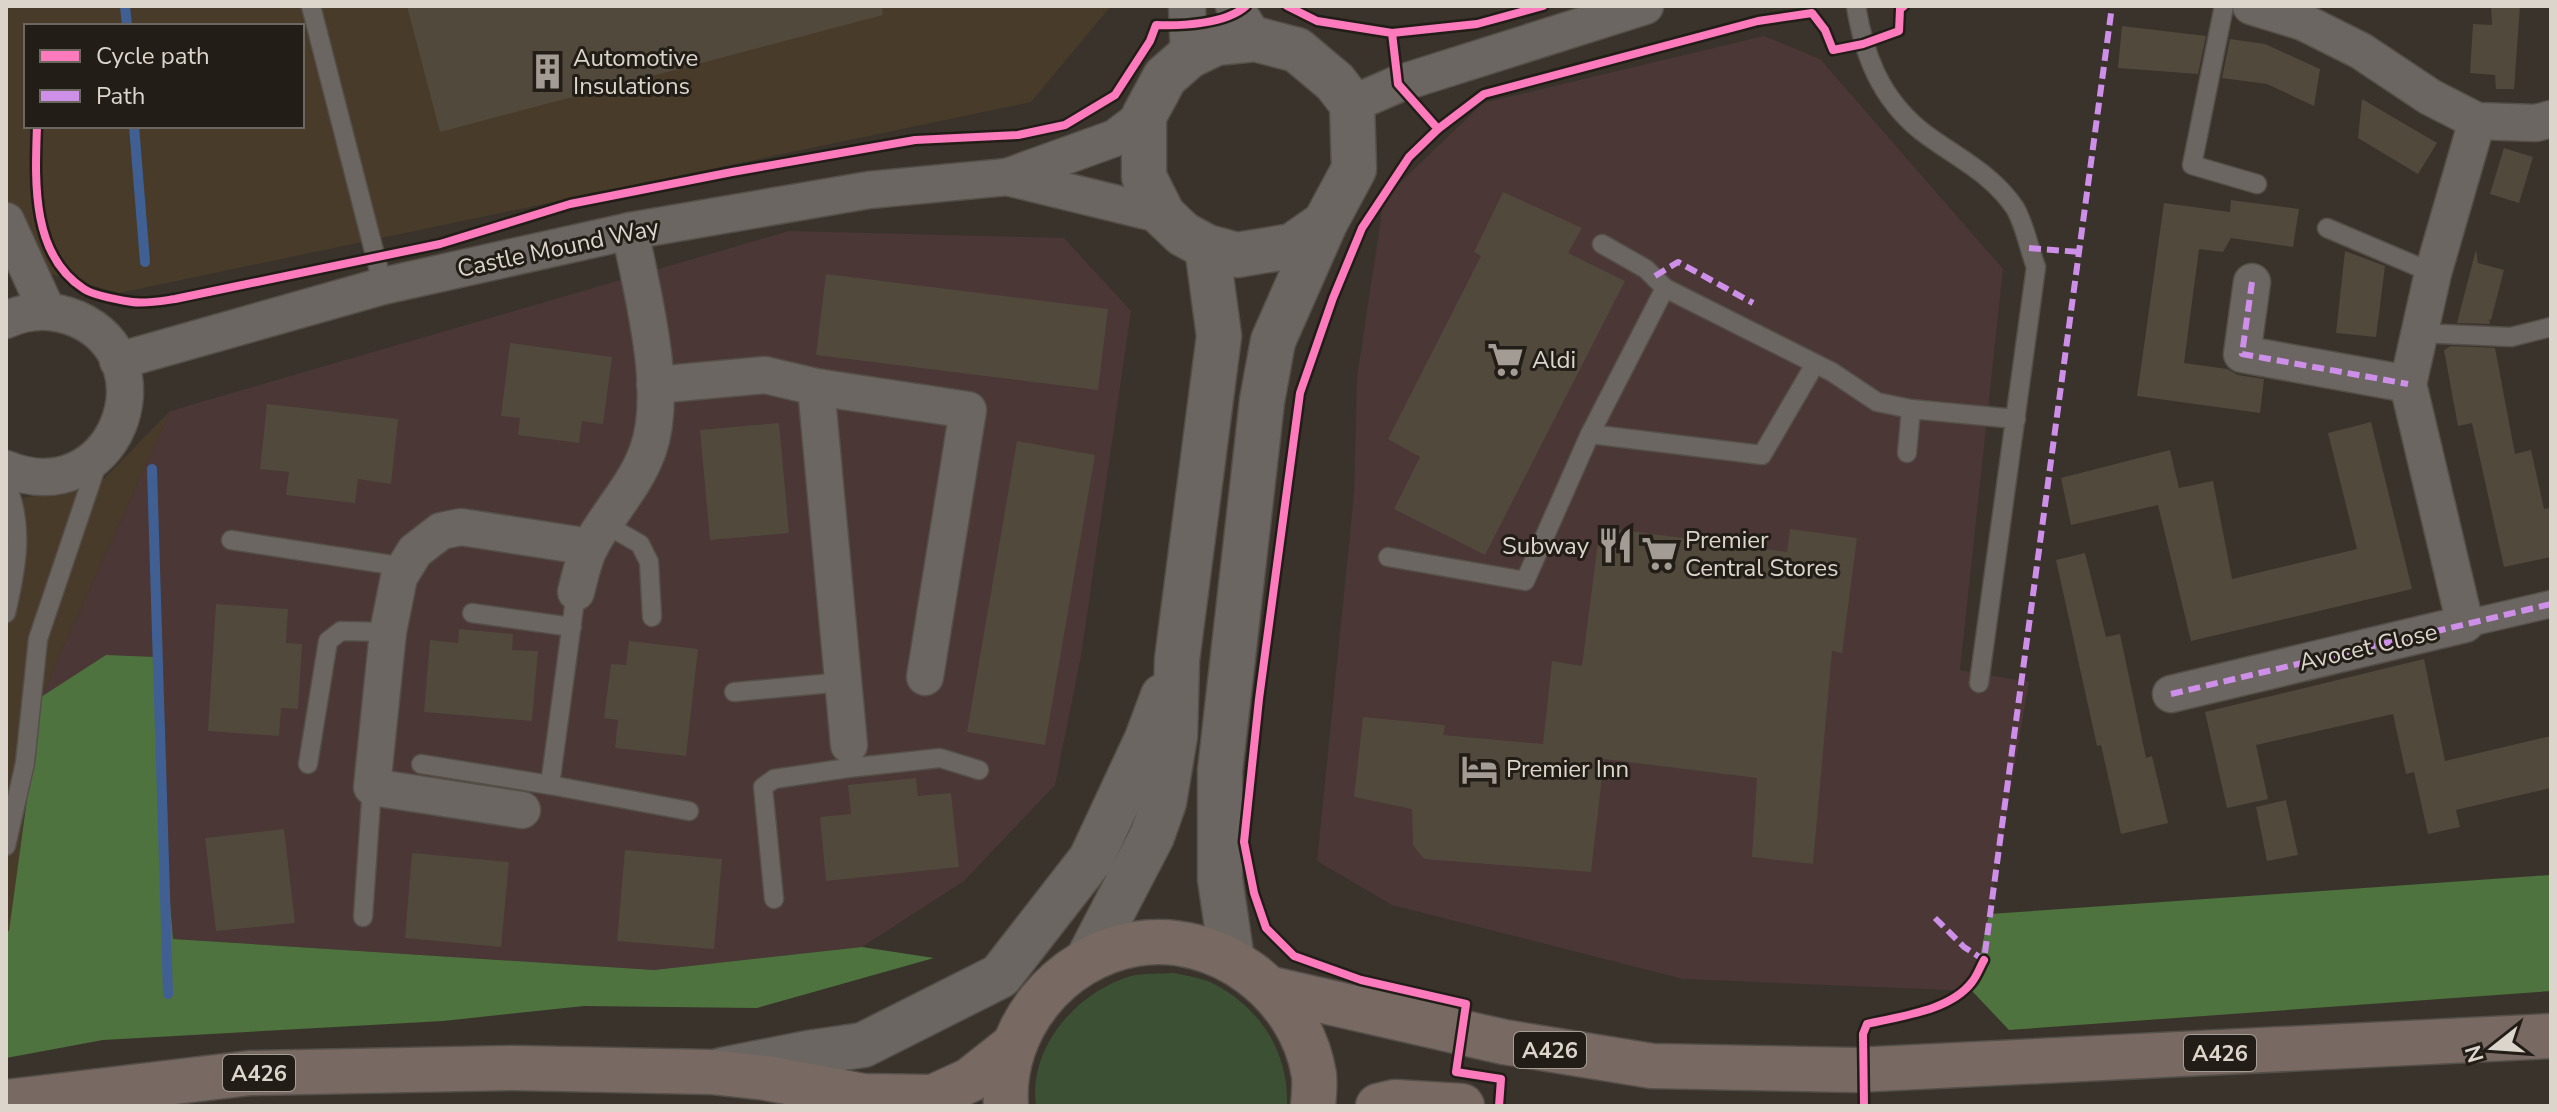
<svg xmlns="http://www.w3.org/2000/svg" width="2557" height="1112" font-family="'Nunito Sans',sans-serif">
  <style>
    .commercial { fill: #4a3736 }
    .built { fill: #493b29; fill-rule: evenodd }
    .green { fill: #3c5033 }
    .forest { fill: #4e733e }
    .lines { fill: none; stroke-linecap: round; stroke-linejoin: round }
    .stream { stroke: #406094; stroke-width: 10 }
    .building { fill: #51493c }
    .service-casing { stroke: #554f49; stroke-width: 21 }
    .pedestrian-casing { stroke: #554f49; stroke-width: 29 }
    .minor-casing { stroke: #554f49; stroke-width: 39 }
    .tertiary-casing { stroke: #554f49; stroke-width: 47 }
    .trunk-casing { stroke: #554f49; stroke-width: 47 }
    .service { stroke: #6b6661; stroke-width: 18 }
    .pedestrian { stroke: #6b6661; stroke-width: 26 }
    .minor { stroke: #6b6661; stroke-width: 36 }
    .tertiary { stroke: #6b6661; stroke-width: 44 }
    .trunk { stroke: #786a63; stroke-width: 44 }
    .quiet { stroke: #ce8fe9; stroke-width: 6; stroke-dasharray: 12 6; stroke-linecap: butt }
    .cycleway-casing { stroke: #221d16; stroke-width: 13 }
    .cycleway { stroke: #fd7abc; stroke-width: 8 }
    .labels { text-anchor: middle; stroke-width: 6; stroke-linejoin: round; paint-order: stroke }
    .shield { fill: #221d16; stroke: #a49e95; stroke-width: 2 }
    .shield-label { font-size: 22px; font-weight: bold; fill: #dcd5cc }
    .poi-label { font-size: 24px; fill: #dcd5cc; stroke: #221d16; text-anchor: start }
    .street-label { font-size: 24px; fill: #dcd5cc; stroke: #221d16 }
  </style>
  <rect width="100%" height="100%" fill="#39332c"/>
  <g class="commercial">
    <path d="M1764,36L1820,59L2003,269L1960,670L2029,682L1989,914L1972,991L1683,979L1392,905L1317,861L1354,494L1357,377L1384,198L1483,103Z"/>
    <path d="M789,231L1064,238L1131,311L1081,656L1055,785L964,881L862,947L654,970L173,939L41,697L170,411Z"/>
  </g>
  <g class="built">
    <path d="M6,6H1111L1031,102L119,293L6,262ZM26,26H302V126H26Z"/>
    <path d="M170,411L41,697L9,932H6V500L95,488Z"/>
  </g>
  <path class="green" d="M1174,973C1187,976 1204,978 1216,985C1262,1010 1289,1054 1287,1106H1036C1028,1047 1077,992 1131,976C1144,973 1160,974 1174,973Z"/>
  <g class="forest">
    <path d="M106,655L155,657L157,748L173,939L654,970L862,947L934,958L757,1008L584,1006L443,1021L103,1040L6,1058V932L9,931L41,697Z"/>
    <path d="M2551,875V991L2009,1030L1972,991L1989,914Z"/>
  </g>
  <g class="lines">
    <g class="stream">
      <path d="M125,6L127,26"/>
      <path d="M134,126L145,262"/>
      <path d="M152,469L168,994"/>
    </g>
  </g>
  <g class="building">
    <path d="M407,6H882L883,15L440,132Z"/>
    <path d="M2491,6H2520L2514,89H2496L2495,75L2470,73L2473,24L2492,25Z"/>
    <path d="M2122,26L2206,36L2198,74L2118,68Z"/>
    <path d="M2230,39L2265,44L2320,69L2314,106L2267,84L2222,78Z"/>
    <path d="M2362,99L2437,143L2418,174L2358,138Z"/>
    <path d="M2504,148L2533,157L2519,203L2490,194Z"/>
    <path d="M1503,192L1582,228L1568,253L1625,281L1485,555L1394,509L1420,457L1388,439L1481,256L1474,252Z"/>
    <path d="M2231,200L2299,209L2293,247L2231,238L2223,252L2199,249L2184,363L2227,369L2238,375L2264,379L2260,413L2137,396L2164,203L2230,212Z"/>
    <path d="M2476,250L2478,263L2504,270L2491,320L2489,319L2490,324L2457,323Z"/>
    <path d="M2345,251L2385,266L2376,337L2336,333Z"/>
    <path d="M826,274L1108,309L1098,390L816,355Z"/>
    <path d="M510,343L612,357L603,424L582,421L579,443L518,435L520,418L501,416Z"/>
    <path d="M2451,346L2495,348L2515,454L2531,450L2544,509L2551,508V557L2504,567L2472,423L2458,426L2444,350Z"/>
    <path d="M267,404L398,419L391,484L358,479L355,503L286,495L289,472L260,469Z"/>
    <path d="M2371,422L2412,589L2191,641L2158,505L2071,525L2061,478L2170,450L2179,488L2213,481L2232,579L2357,549L2328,433Z"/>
    <path d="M779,423L789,533L710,540L700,430Z"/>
    <path d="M1017,441L1095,455L1045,745L967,732Z"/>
    <path d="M1600,527L1787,552L1790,529L1857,538L1842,653L1832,651L1813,864L1752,857L1757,778L1604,759L1591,872L1424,859L1413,845L1412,809L1354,797L1363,717L1445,725L1443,735L1543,744L1552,661L1582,666Z"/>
    <path d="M2085,553L2106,637L2120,634L2146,758L2152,756L2168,823L2121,834L2101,745L2097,746L2056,560Z"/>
    <path d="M216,604L288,609L286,643L302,644L298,709L281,708L279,736L208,731Z"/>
    <path d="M459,629L513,634L512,650L538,651L532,721L424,712L430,640L458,643Z"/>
    <path d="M629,641L698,649L686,756L615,748L618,720L604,718L611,664L626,665Z"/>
    <path d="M2424,659L2445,761L2551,736V788L2456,810L2460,827L2428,834L2414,772L2406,774L2393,714L2256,745L2268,799L2227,808L2205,712Z"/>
    <path d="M916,778L918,796L951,793L959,867L826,881L820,817L851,814L848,785Z"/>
    <path d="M2286,800L2298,855L2267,861L2256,807Z"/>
    <path d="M284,829L295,923L216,931L205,838Z"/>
    <path d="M625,850L722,859L714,949L617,941Z"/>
    <path d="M412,853L509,862L501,947L405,938Z"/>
  </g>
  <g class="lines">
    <defs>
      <g id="service">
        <path d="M311,6L383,286"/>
        <path d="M1856,6C1864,55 1880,97 1920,130C1953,156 1991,172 2015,208C2025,225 2029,249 2036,267L1979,683"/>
        <path d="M2224,6L2192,165L2257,184"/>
        <path d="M2327,228L2433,273"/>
        <path d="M1602,244L1646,269L1665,288"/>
        <path d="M2418,333L2511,337L2551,327"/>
        <path d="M1590,434L1762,455L1815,364"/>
        <path d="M1907,453L1911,409"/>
        <path d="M6,484C25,526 16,570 6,613"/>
        <path d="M605,524L640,544L649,562L652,617"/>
        <path d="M231,540L405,567"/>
        <path d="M1388,557L1525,581L1590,434L1665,288L1832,372L1877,402L1911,409L2016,419"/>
        <path d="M576,592L550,785L689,811"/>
        <path d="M472,613L572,627"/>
        <path d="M734,692L843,682"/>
        <path d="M308,764L328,641L341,631L388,632"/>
        <path d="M421,764L550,785"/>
        <path d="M848,768L940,758L979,770"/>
        <path d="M6,846L25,763L38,639L98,461"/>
        <path d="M774,899L763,787L774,779L848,768L849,745"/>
        <path d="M363,917L372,787"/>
      </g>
      <path id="pedestrian" d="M2465,624L2551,604"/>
      <g id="minor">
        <path d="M1187,6L1189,56"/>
        <path d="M1234,6L1255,39"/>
        <path d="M2251,6L2303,22L2361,51L2430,97L2477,121L2536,123L2551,119"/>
        <path d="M1352,104L1398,84L1645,6"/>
        <path d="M1007,177L1163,215"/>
        <path d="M6,221L47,311"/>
        <path d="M2252,282L2242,354L2408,384"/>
        <path d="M6,320C29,309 53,309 77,319C172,361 114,513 6,469"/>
        <path d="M118,361L383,286L630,231L869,190L1007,177L1115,138L1144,116"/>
        <path d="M655,385L765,375L816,387L849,745"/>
        <path d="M816,387L968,410L925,677"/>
        <path d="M576,592C580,577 583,559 591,545C608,513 636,485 648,450C669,391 642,292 630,231"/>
        <path d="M2171,694L2465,624L2408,384L2433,273L2477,121"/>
        <path d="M522,810L372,787L388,632L399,577L415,551L441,531L461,527L590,547"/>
      </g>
      <g id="tertiary">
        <path d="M1088,959L1152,836L1164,802L1175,736L1177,660L1219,336L1207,247"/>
        <path d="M1232,960L1220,879V771L1262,401L1273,341L1325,223L1354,169L1352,104L1335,82L1297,50L1255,39L1216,43L1189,56L1165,77L1144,116V177L1163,215L1183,234L1207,247L1237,255L1292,246L1325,223"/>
        <path d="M722,1070L808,1053L863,1045L1000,976L1091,859L1147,739L1163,696"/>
      </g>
      <g id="trunk">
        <path d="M1271,989L1504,1042L1652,1066L1855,1070L2551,1036"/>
        <path d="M6,1102L250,1073L514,1068L711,1072L766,1078L863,1096L933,1097L970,1080L1013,1046"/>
        <path d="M1006,1106C1000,1029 1059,957 1135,944C1218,930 1301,993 1314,1075C1315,1085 1314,1096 1313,1106"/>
        <path d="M1378,1106L1395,1102L1462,1106"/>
      </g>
    </defs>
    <use href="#service" class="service-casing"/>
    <use href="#pedestrian" class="pedestrian-casing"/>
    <use href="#minor" class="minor-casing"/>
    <use href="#tertiary" class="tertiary-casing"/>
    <use href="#trunk" class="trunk-casing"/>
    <use href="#service" class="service"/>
    <use href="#pedestrian" class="pedestrian"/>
    <use href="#minor" class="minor"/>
    <use href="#tertiary" class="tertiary"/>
    <use href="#trunk" class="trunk"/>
    <g class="quiet">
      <path d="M2029,248L2079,252"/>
      <path d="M1655,276L1678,262L1753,303"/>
      <path d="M2252,282L2242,354L2408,384"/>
      <path d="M2171,694L2551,604"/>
      <path d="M1935,918L1964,947L1984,960L2112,6"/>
    </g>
    <defs>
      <g id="cycleway">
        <path d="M1287,6L1317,21L1392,33L1398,84L1438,129L1409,157L1362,228L1333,298L1300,393L1259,699L1244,842L1254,893L1266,928L1294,956L1361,980L1466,1004L1456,1072L1501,1079L1499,1106"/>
        <path d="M1392,33L1477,24L1543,6"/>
        <path d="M37,126C35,181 31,255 84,289C95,296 119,300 132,302C145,304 161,301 175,299L440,244L570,204L732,172L915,140L1018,135L1065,125L1115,95L1150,41L1156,25C1182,26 1226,24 1246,6"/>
        <path d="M1438,129L1484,94L1758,21L1812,13L1825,30L1833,50L1863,44L1899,31L1900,9L1904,6"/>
        <path d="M1864,1106L1863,1034L1867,1024C1900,1016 1950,1011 1972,982C1977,976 1980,967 1984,960"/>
      </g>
    </defs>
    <use href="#cycleway" class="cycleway-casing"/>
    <use href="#cycleway" class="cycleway"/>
  </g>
  <defs>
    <symbol id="building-bare" viewBox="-9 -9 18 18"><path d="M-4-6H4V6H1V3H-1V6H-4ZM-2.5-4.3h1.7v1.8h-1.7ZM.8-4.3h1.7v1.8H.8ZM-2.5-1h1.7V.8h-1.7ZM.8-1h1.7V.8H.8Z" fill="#a39c94" stroke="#221d16" stroke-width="2.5" paint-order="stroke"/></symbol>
    <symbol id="supermarket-bare" viewBox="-9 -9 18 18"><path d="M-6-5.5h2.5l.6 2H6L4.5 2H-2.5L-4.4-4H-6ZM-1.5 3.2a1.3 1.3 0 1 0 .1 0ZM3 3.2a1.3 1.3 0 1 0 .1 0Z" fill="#a39c94" stroke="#221d16" stroke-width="2.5" paint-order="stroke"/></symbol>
    <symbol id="restaurant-bare" viewBox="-9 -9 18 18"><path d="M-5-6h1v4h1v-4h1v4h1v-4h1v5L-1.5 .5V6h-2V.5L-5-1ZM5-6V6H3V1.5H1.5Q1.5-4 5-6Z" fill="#a39c94" stroke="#221d16" stroke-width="2.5" paint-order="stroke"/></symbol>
    <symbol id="hotel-bare" viewBox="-9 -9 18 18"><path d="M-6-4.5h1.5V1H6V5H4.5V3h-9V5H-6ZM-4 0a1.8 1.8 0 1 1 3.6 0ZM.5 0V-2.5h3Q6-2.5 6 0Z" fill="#a39c94" stroke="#221d16" stroke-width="2.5" paint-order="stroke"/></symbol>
  </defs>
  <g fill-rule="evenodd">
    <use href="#building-bare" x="522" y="46" width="51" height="51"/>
    <use href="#supermarket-bare" x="1480" y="334" width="51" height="51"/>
    <use href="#restaurant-bare" x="1590" y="520" width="51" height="51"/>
    <use href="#supermarket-bare" x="1634" y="528" width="51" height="51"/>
    <use href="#hotel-bare" x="1454" y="744" width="51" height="51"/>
  </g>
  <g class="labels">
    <g class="shield">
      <rect x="1514" y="1032" width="72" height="36" rx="6"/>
      <rect x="2184" y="1035" width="72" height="36" rx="6"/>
      <rect x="223" y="1055" width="72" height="36" rx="6"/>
    </g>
    <g class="shield-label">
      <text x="1550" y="1058">A426</text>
      <text x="2220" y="1061">A426</text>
      <text x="259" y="1081">A426</text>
    </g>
    <g class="poi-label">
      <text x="573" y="66">Automotive<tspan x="573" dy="28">Insulations</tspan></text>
      <text x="1532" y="368">Aldi</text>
      <text x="1685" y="548">Premier<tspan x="1685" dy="28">Central Stores</tspan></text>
      <text x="1589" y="554" text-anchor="end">Subway</text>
      <text x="1506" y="777">Premier Inn</text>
    </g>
    <g class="street-label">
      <text transform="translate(558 248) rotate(-12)" y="8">Castle Mound Way</text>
      <text transform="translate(2368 647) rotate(-13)" y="8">Avocet Close</text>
    </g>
  </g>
  <rect width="2557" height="1112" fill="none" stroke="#dcd5cc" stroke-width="16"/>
  <rect x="24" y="24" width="280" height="104" fill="#221d16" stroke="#6c675f" stroke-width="2"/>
  <rect x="40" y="50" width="40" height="12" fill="#fd7abc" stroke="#6c675f" stroke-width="2"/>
  <text x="96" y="64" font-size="24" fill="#dcd5cc">Cycle path</text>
  <rect x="40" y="90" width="40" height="12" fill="#ce8fe9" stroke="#6c675f" stroke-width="2"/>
  <text x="96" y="104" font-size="24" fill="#dcd5cc">Path</text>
  <g transform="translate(2493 1048) rotate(253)" stroke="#221d16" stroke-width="6" paint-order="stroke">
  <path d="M0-6L14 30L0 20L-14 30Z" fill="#dcd5cc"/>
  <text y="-12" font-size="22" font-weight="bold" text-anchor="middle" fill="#dcd5cc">N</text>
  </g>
</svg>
